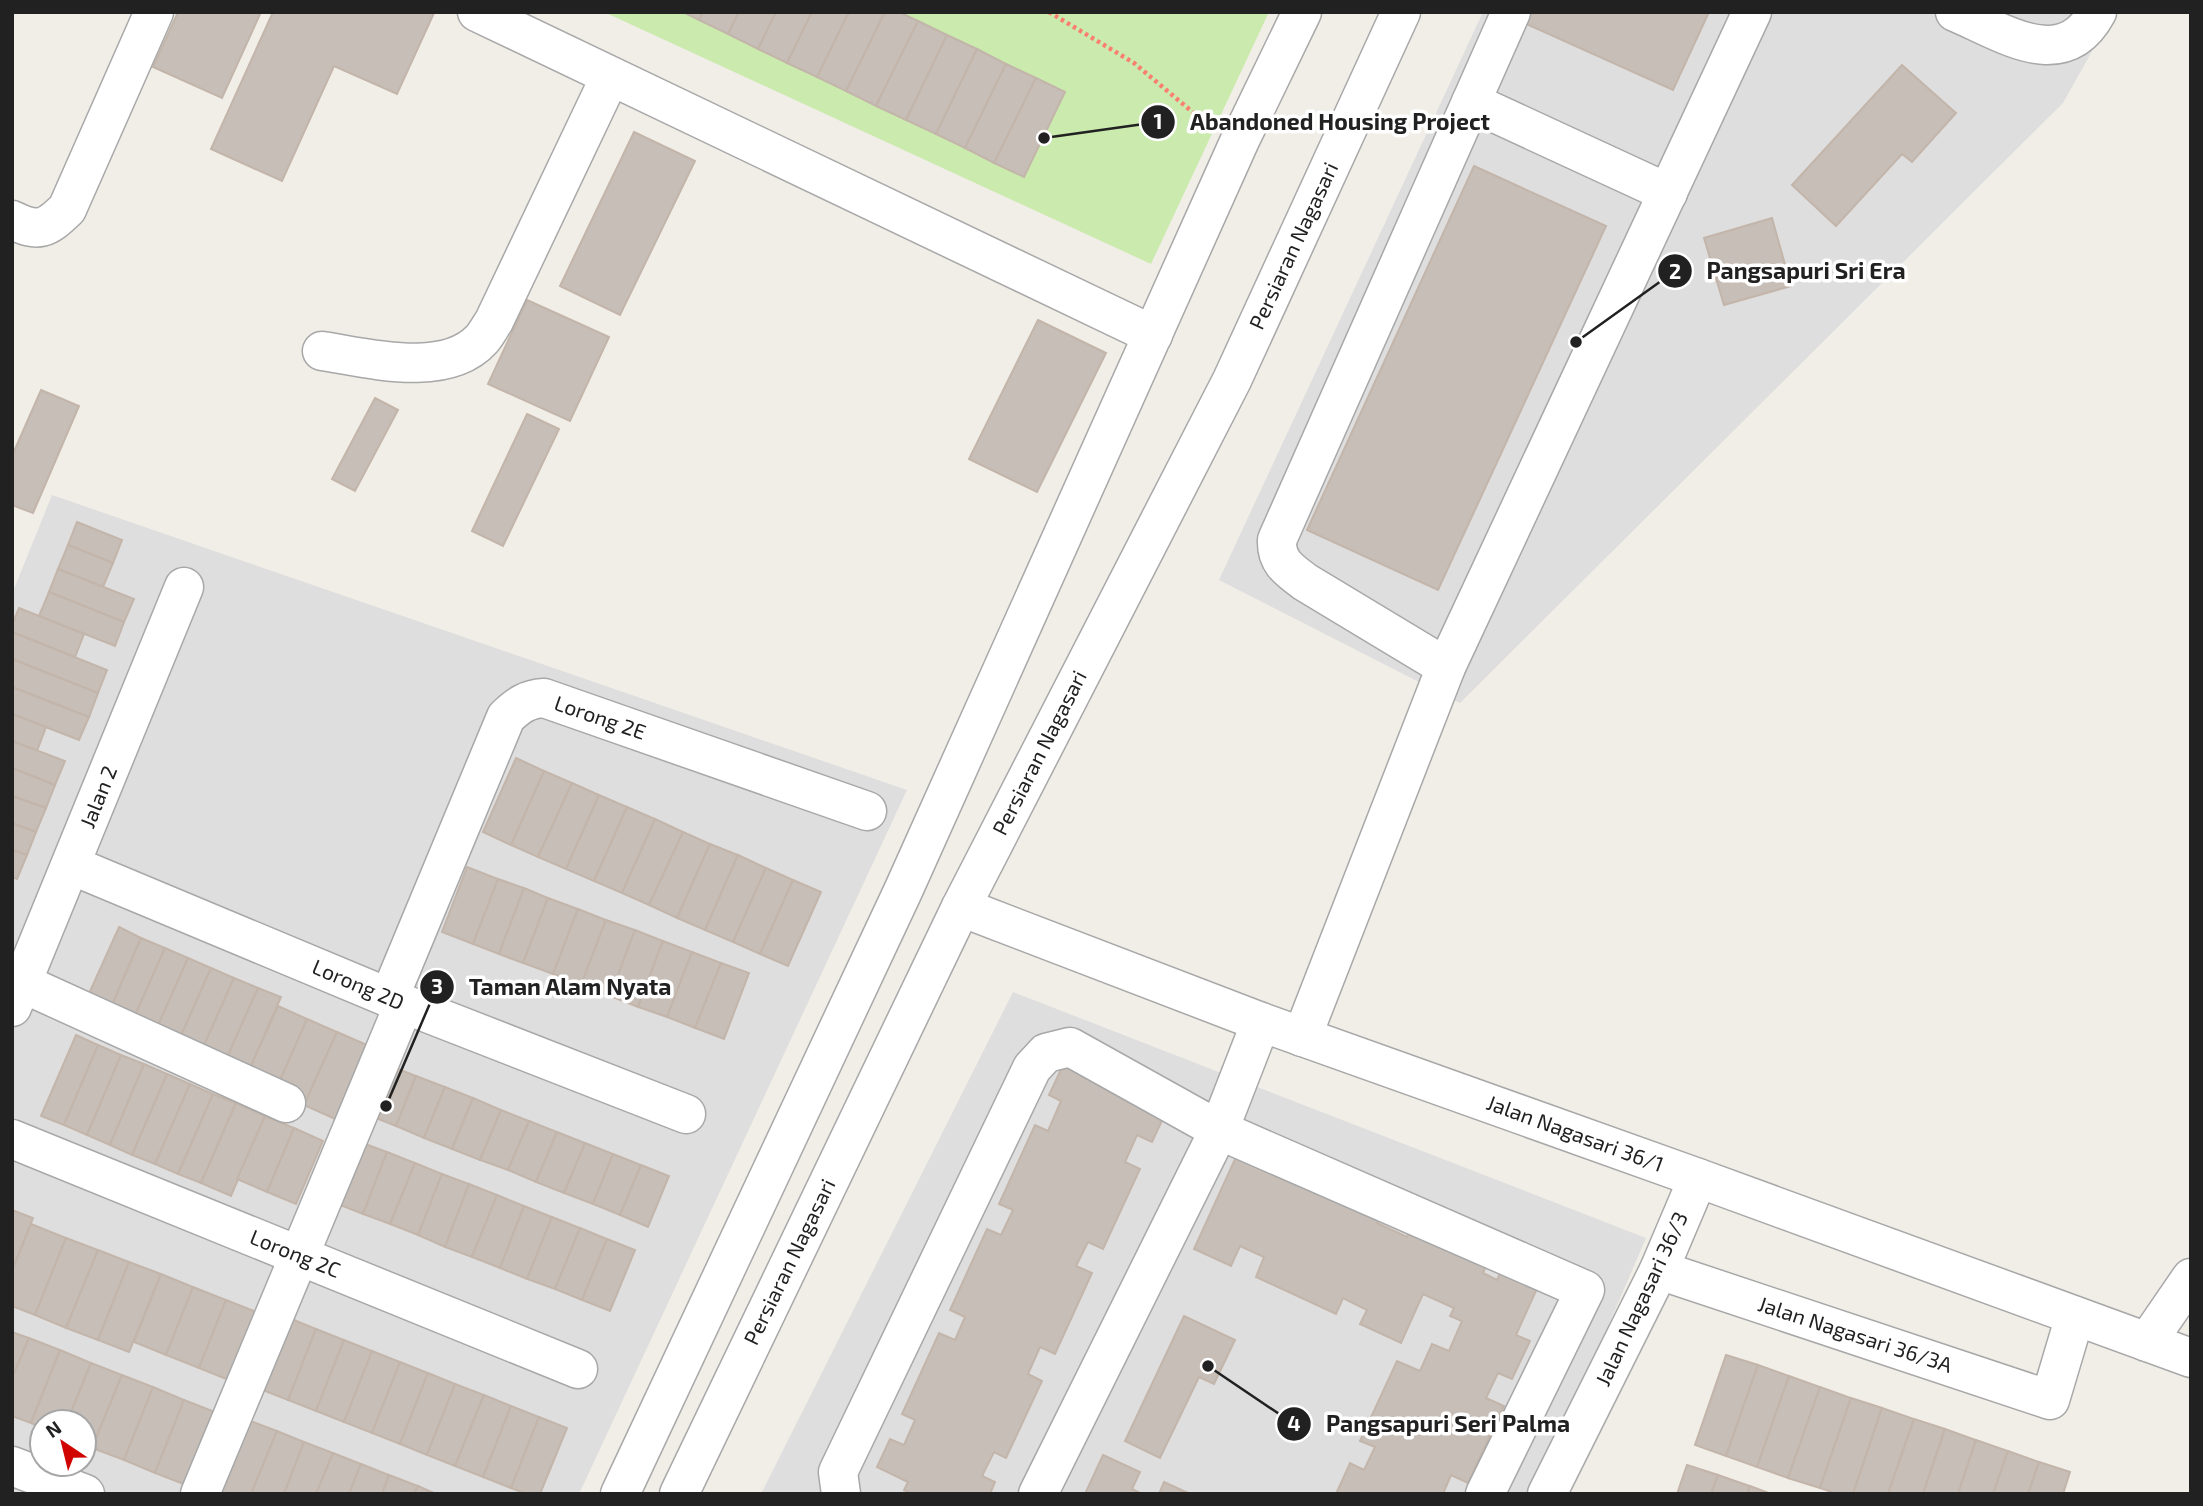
<svg xmlns="http://www.w3.org/2000/svg" width="2203" height="1506" font-family="'Exo 2',sans-serif">
  <style>
    .residential { fill: #dfdede; fill-rule: evenodd }
    .grass { fill: #cbeaae }
    .building { fill: #c6beb7; stroke: #c3b5aa; stroke-width: 2 }
    .lines { fill: none; stroke-linecap: round; stroke-linejoin: round }
    .minor-casing { stroke: #a8a8a8; stroke-width: 41 }
    .path { stroke: #f98070; stroke-width: 4.5; stroke-dasharray: 3.5 3.5; stroke-linecap: butt }
    .minor { stroke: #fff; stroke-width: 38 }
    .labels { text-anchor: middle; stroke-width: 7; stroke-linejoin: round; paint-order: stroke }
    .street-label { font-size: 21px; fill: #212121; stroke: #fff }
    .leader { fill: none; stroke: #212121; stroke-width: 2.5 }
    .callout-dot { fill: #212121; stroke: #fff; stroke-width: 2.5 }
    .mark-label { font-size: 21px; text-anchor: middle; font-weight: bold; fill: #fff }
    .callout-label { font-size: 23px; text-anchor: middle; font-weight: bold; fill: #212121; stroke: #fff; stroke-width: 7; stroke-linejoin: round; paint-order: stroke }
  </style>
  <rect width="100%" height="100%" fill="#f1eee7"/>
  <g class="residential">
    <path d="M1483,12H2114L2063,103L1460,703L1219,580Z"/>
    <path d="M52,495L907,790L579,1494H12V594ZM42,1422H84V1464H42Z"/>
    <path d="M1013,992L1646,1238L1536,1494H761Z"/>
  </g>
  <path class="grass" d="M604,12H1269L1151,264Z"/>
  <g class="building">
    <path d="M178,12H261L222,98L153,67Z"/>
    <path d="M273,12L434,13L397,94L334,66L282,181L211,149Z"/>
    <path d="M683,12H703L699,20Z"/>
    <path d="M703,12H739L728,34L699,20Z"/>
    <path d="M739,12H776L758,49L728,34Z"/>
    <path d="M776,12H812L787,63L758,49Z"/>
    <path d="M812,12H849L817,77L787,63Z"/>
    <path d="M849,12H885L846,91L817,77Z"/>
    <path d="M885,12H899L918,21L876,106L846,91Z"/>
    <path d="M1529,12H1709L1673,90L1524,23Z"/>
    <path d="M918,21L947,35L906,120L876,106Z"/>
    <path d="M947,35L977,49L936,134L906,120Z"/>
    <path d="M977,49L1006,64L965,148L936,134Z"/>
    <path d="M1006,64L1036,78L994,163L965,148Z"/>
    <path d="M1902,65L1956,113L1912,162L1902,154L1836,226L1792,185Z"/>
    <path d="M1036,78L1065,92L1024,177L994,163Z"/>
    <path d="M634,132L695,161L620,315L560,286Z"/>
    <path d="M1474,166L1606,226L1438,590L1307,530Z"/>
    <path d="M1772,218L1791,286L1724,305L1704,238Z"/>
    <path d="M527,300L609,337L570,421L488,384Z"/>
    <path d="M1038,320L1106,353L1037,492L969,459Z"/>
    <path d="M41,390L79,406L33,513L12,505V456Z"/>
    <path d="M375,398L398,410L355,491L332,479Z"/>
    <path d="M527,414L559,429L503,546L472,531Z"/>
    <path d="M77,522L122,540L113,563L68,545Z"/>
    <path d="M68,545L113,563L103,587L58,569Z"/>
    <path d="M58,569L134,599L124,622L49,592Z"/>
    <path d="M49,592L124,622L115,646L39,616Z"/>
    <path d="M19,608L84,634L75,657L12,632V625Z"/>
    <path d="M12,632L107,670L98,693L12,659Z"/>
    <path d="M12,659L98,693L89,717L12,687Z"/>
    <path d="M12,687L89,717L79,740L12,714Z"/>
    <path d="M12,714L46,727L37,751L12,741Z"/>
    <path d="M12,741L65,761L55,785L12,768Z"/>
    <path d="M516,758L544,771L511,845L483,832Z"/>
    <path d="M12,768L55,785L46,808L12,796Z"/>
    <path d="M544,771L572,783L538,857L511,845Z"/>
    <path d="M572,783L599,795L566,869L538,857Z"/>
    <path d="M599,795L627,807L594,881L566,869Z"/>
    <path d="M12,796L46,808L36,832L12,823Z"/>
    <path d="M627,807L655,819L622,893L594,881Z"/>
    <path d="M655,819L683,832L649,905L622,893Z"/>
    <path d="M12,823L36,832L27,855L12,850Z"/>
    <path d="M683,832L710,844L677,918L649,905Z"/>
    <path d="M710,844L738,855L705,930L677,918Z"/>
    <path d="M12,850L27,855L17,879L12,877Z"/>
    <path d="M738,855L766,868L733,942L705,930Z"/>
    <path d="M467,867L498,879L473,944L442,932Z"/>
    <path d="M766,868L793,880L760,954L733,942Z"/>
    <path d="M498,879L524,888L499,954L473,944Z"/>
    <path d="M793,880L821,892L788,966L760,954Z"/>
    <path d="M524,888L548,898L523,963L499,954Z"/>
    <path d="M548,898L578,909L553,974L523,963Z"/>
    <path d="M578,909L606,920L581,985L553,974Z"/>
    <path d="M606,920L635,930L610,996L581,985Z"/>
    <path d="M119,927L141,938L106,1019L82,1009Z"/>
    <path d="M635,930L663,941L638,1007L610,996Z"/>
    <path d="M141,938L165,948L129,1029L106,1019Z"/>
    <path d="M663,941L692,952L667,1017L638,1007Z"/>
    <path d="M165,948L188,958L152,1039L129,1029Z"/>
    <path d="M692,952L721,963L695,1028L667,1017Z"/>
    <path d="M188,958L211,968L175,1049L152,1039Z"/>
    <path d="M721,963L749,973L724,1039L695,1028Z"/>
    <path d="M211,968L234,978L198,1059L175,1049Z"/>
    <path d="M234,978L258,988L222,1069L198,1059Z"/>
    <path d="M258,988L281,997L245,1079L222,1069Z"/>
    <path d="M278,1006L307,1019L275,1092L245,1079Z"/>
    <path d="M307,1019L337,1032L304,1105L275,1092Z"/>
    <path d="M337,1032L367,1045L335,1119L304,1105Z"/>
    <path d="M76,1035L98,1045L64,1125L41,1116Z"/>
    <path d="M98,1045L121,1055L87,1135L64,1125Z"/>
    <path d="M121,1055L144,1064L110,1145L87,1135Z"/>
    <path d="M1064,1063L1167,1110L1152,1142L1137,1135L1125,1162L1140,1169L1103,1249L1088,1242L1076,1266L1092,1273L1055,1354L1040,1347L1028,1374L1042,1381L1006,1458L994,1452L982,1476L995,1482L990,1494H912L904,1490L908,1482L877,1467L890,1439L904,1445L915,1420L902,1414L939,1333L955,1340L965,1317L950,1310L987,1229L1001,1235L1013,1210L999,1204L1035,1125L1048,1131L1061,1101L1049,1095Z"/>
    <path d="M144,1064L167,1074L132,1155L110,1145Z"/>
    <path d="M388,1065L416,1076L396,1126L368,1115Z"/>
    <path d="M167,1074L190,1084L155,1164L132,1155Z"/>
    <path d="M416,1076L445,1087L424,1138L396,1126Z"/>
    <path d="M190,1084L213,1094L178,1174L155,1164Z"/>
    <path d="M445,1087L473,1098L452,1149L424,1138Z"/>
    <path d="M213,1094L236,1103L201,1183L178,1174Z"/>
    <path d="M473,1098L501,1110L480,1160L452,1149Z"/>
    <path d="M236,1103L265,1116L231,1196L201,1183Z"/>
    <path d="M501,1110L529,1121L508,1170L480,1160Z"/>
    <path d="M265,1116L294,1128L267,1192L237,1179Z"/>
    <path d="M529,1121L557,1132L536,1182L508,1170Z"/>
    <path d="M294,1128L323,1141L296,1204L267,1192Z"/>
    <path d="M557,1132L585,1143L564,1193L536,1182Z"/>
    <path d="M360,1142L387,1152L363,1214L335,1203Z"/>
    <path d="M585,1143L613,1154L593,1204L564,1193Z"/>
    <path d="M1241,1146L1383,1211L1377,1223L1407,1237L1413,1224L1489,1258L1483,1273L1497,1280L1504,1265L1540,1282L1516,1335L1530,1341L1512,1379L1498,1373L1486,1398L1504,1406L1468,1483L1451,1475L1443,1494H1336L1350,1463L1364,1470L1375,1447L1360,1441L1397,1361L1420,1371L1432,1344L1449,1351L1462,1321L1450,1316L1454,1308L1423,1294L1401,1343L1360,1324L1367,1310L1343,1298L1336,1314L1256,1277L1264,1257L1240,1246L1231,1266L1194,1249Z"/>
    <path d="M387,1152L415,1163L390,1224L363,1214Z"/>
    <path d="M613,1154L641,1165L620,1215L593,1204Z"/>
    <path d="M415,1163L442,1174L418,1235L390,1224Z"/>
    <path d="M641,1165L669,1176L648,1227L620,1215Z"/>
    <path d="M442,1174L469,1184L445,1247L418,1235Z"/>
    <path d="M469,1184L497,1195L472,1257L445,1247Z"/>
    <path d="M497,1195L524,1206L500,1268L472,1257Z"/>
    <path d="M524,1206L552,1217L527,1279L500,1268Z"/>
    <path d="M12,1210L33,1218L12,1271Z"/>
    <path d="M552,1217L580,1228L555,1289L527,1279Z"/>
    <path d="M31,1224L66,1238L35,1315L12,1306V1271Z"/>
    <path d="M580,1228L607,1239L582,1300L555,1289Z"/>
    <path d="M66,1238L98,1250L66,1328L35,1315Z"/>
    <path d="M607,1239L635,1250L610,1311L582,1300Z"/>
    <path d="M98,1250L129,1262L98,1340L66,1328Z"/>
    <path d="M129,1262L161,1274L129,1352L98,1340Z"/>
    <path d="M161,1274L193,1287L166,1355L134,1342Z"/>
    <path d="M193,1287L226,1300L199,1368L166,1355Z"/>
    <path d="M226,1300L259,1313L231,1381L199,1368Z"/>
    <path d="M1184,1316L1235,1340L1214,1384L1199,1377L1160,1458L1125,1441Z"/>
    <path d="M289,1318L316,1329L288,1400L260,1389Z"/>
    <path d="M316,1329L344,1340L316,1411L288,1400Z"/>
    <path d="M12,1332L29,1338L12,1378Z"/>
    <path d="M29,1338L60,1350L31,1423L12,1416V1378Z"/>
    <path d="M344,1340L372,1351L344,1422L316,1411Z"/>
    <path d="M60,1350L91,1363L67,1422H42V1428L31,1423Z"/>
    <path d="M372,1351L400,1362L372,1433L344,1422Z"/>
    <path d="M1726,1355L1758,1365L1726,1456L1695,1445Z"/>
    <path d="M400,1362L428,1373L400,1444L372,1433Z"/>
    <path d="M91,1363L122,1375L92,1448L84,1445V1422H67Z"/>
    <path d="M1758,1365L1789,1376L1757,1467L1726,1456Z"/>
    <path d="M428,1373L455,1384L427,1455L400,1444Z"/>
    <path d="M122,1375L153,1387L124,1460L92,1448Z"/>
    <path d="M1789,1376L1820,1387L1788,1478L1757,1467Z"/>
    <path d="M455,1384L484,1395L455,1466L427,1455Z"/>
    <path d="M153,1387L184,1400L155,1473L124,1460Z"/>
    <path d="M1820,1387L1851,1398L1820,1488L1788,1478Z"/>
    <path d="M484,1395L511,1406L483,1477L455,1466Z"/>
    <path d="M1851,1398L1882,1408L1853,1494H1837L1820,1488Z"/>
    <path d="M184,1400L215,1412L186,1485L155,1473Z"/>
    <path d="M511,1406L539,1417L511,1488L483,1477Z"/>
    <path d="M1882,1408L1914,1419L1888,1494H1853Z"/>
    <path d="M539,1417L567,1428L540,1494H526L511,1488Z"/>
    <path d="M1914,1419L1945,1429L1923,1494H1888Z"/>
    <path d="M248,1420L277,1431L251,1494H223L219,1492Z"/>
    <path d="M1945,1429L1976,1440L1958,1494H1923Z"/>
    <path d="M277,1431L304,1442L284,1494H251Z"/>
    <path d="M1976,1440L2008,1451L1993,1494H1958Z"/>
    <path d="M304,1442L333,1453L316,1494H284Z"/>
    <path d="M2008,1451L2039,1462L2028,1494H1993Z"/>
    <path d="M333,1453L361,1464L349,1494H316Z"/>
    <path d="M1103,1455L1140,1472L1132,1489L1142,1494H1085Z"/>
    <path d="M2039,1462L2070,1472L2063,1494H2028Z"/>
    <path d="M361,1464L389,1475L382,1494H349Z"/>
    <path d="M1687,1465L1718,1475L1711,1494H1677Z"/>
    <path d="M389,1475L418,1486L414,1494H382Z"/>
    <path d="M1718,1475L1750,1486L1747,1494H1711Z"/>
    <path d="M1164,1482L1190,1494H1159Z"/>
    <path d="M418,1486L436,1494H414Z"/>
    <path d="M1750,1486L1771,1494H1747Z"/>
  </g>
  <g class="lines">
    <defs>
      <g id="minor">
        <path d="M477,12L1153,335"/>
        <path d="M1955,12C2003,32 2063,75 2097,12"/>
        <path d="M1471,102L1668,193"/>
        <path d="M12,220C39,233 46,229 67,209L154,12"/>
        <path d="M322,351C368,358 446,379 482,339C487,333 490,327 494,321L610,77"/>
        <path d="M1446,667L1305,582C1289,570 1276,562 1277,540L1511,12"/>
        <path d="M71,865L404,1004L686,1114"/>
        <path d="M961,907L1261,1022L1698,1178L2191,1358"/>
        <path d="M22,983L286,1103"/>
        <path d="M389,998L506,717C519,705 527,699 544,698L867,811"/>
        <path d="M12,1007L184,587"/>
        <path d="M1302,1037L1446,667L1752,12"/>
        <path d="M12,1139L578,1369"/>
        <path d="M1659,1270L2050,1400L2075,1316"/>
        <path d="M2147,1342L2191,1278"/>
        <path d="M12,1466L85,1494"/>
        <path d="M200,1494L404,1004"/>
        <path d="M620,1494L903,891L1240,140L1302,12"/>
        <path d="M679,1494L961,907L1232,380L1401,12"/>
        <path d="M841,1494L838,1472L1032,1068L1046,1053L1070,1047L1219,1130L1585,1290L1485,1494"/>
        <path d="M1038,1494L1219,1130L1261,1022"/>
        <path d="M1547,1494L1659,1270L1698,1178"/>
      </g>
    </defs>
    <use href="#minor" class="minor-casing"/>
    <path class="path" d="M1049,12L1134,63L1208,125"/>
    <use href="#minor" class="minor"/>
  </g>
  <g class="labels">
    <g class="street-label">
      <text transform="translate(1294 246) rotate(-65)" y="7">Persiaran Nagasari</text>
      <text transform="translate(600 718) rotate(19)" y="7">Lorong 2E</text>
      <text transform="translate(1040 753) rotate(-63)" y="7">Persiaran Nagasari</text>
      <text transform="translate(99 797) rotate(-68)" y="7">Jalan 2</text>
      <text transform="translate(358 985) rotate(23)" y="7">Lorong 2D</text>
      <text transform="translate(1575 1134) rotate(20)" y="7">Jalan Nagasari 36/1</text>
      <text transform="translate(295 1254) rotate(22)" y="7">Lorong 2C</text>
      <text transform="translate(790 1262) rotate(-64)" y="7">Persiaran Nagasari</text>
      <text transform="translate(1642 1299) rotate(-65)" y="7">Jalan Nagasari 36/3</text>
      <text transform="translate(1855 1335) rotate(18)" y="7">Jalan Nagasari 36/3A</text>
    </g>
  </g>
  <path class="leader" d="M1044 138L1158 122M1576 342L1675 271M386 1106L437 987M1208 1366L1294 1424"/>
  <g class="callout-dot">
    <circle cx="1044" cy="138" r="7"/>
    <circle cx="1576" cy="342" r="7"/>
    <circle cx="386" cy="1106" r="7"/>
    <circle cx="1208" cy="1366" r="7"/>
    <circle cx="1158" cy="122" r="18"/>
    <circle cx="1675" cy="271" r="18"/>
    <circle cx="437" cy="987" r="18"/>
    <circle cx="1294" cy="1424" r="18"/>
  </g>
  <g class="mark-label">
    <text x="1158" y="129">1</text>
    <text x="1675" y="279">2</text>
    <text x="437" y="994">3</text>
    <text x="1294" y="1431">4</text>
  </g>
  <g class="callout-label">
    <text x="1340" y="130">Abandoned Housing Project</text>
    <text x="1806" y="279">Pangsapuri Sri Era</text>
    <text x="570" y="995">Taman Alam Nyata</text>
    <text x="1448" y="1432">Pangsapuri Seri Palma</text>
  </g>
  <rect width="2203" height="1506" fill="none" stroke="#212121" stroke-width="28"/>
  <g transform="translate(63 1443) rotate(325)"><circle r="33" fill="#ffffff" stroke="#a6a6a6" stroke-width="2"/>
  <path d="M0-5L12 26L0 18L-12 26Z" fill="#d00401"/>
  <text y="-10" font-size="19" font-weight="bold" text-anchor="middle" fill="#212121">N</text>
  </g>
</svg>
